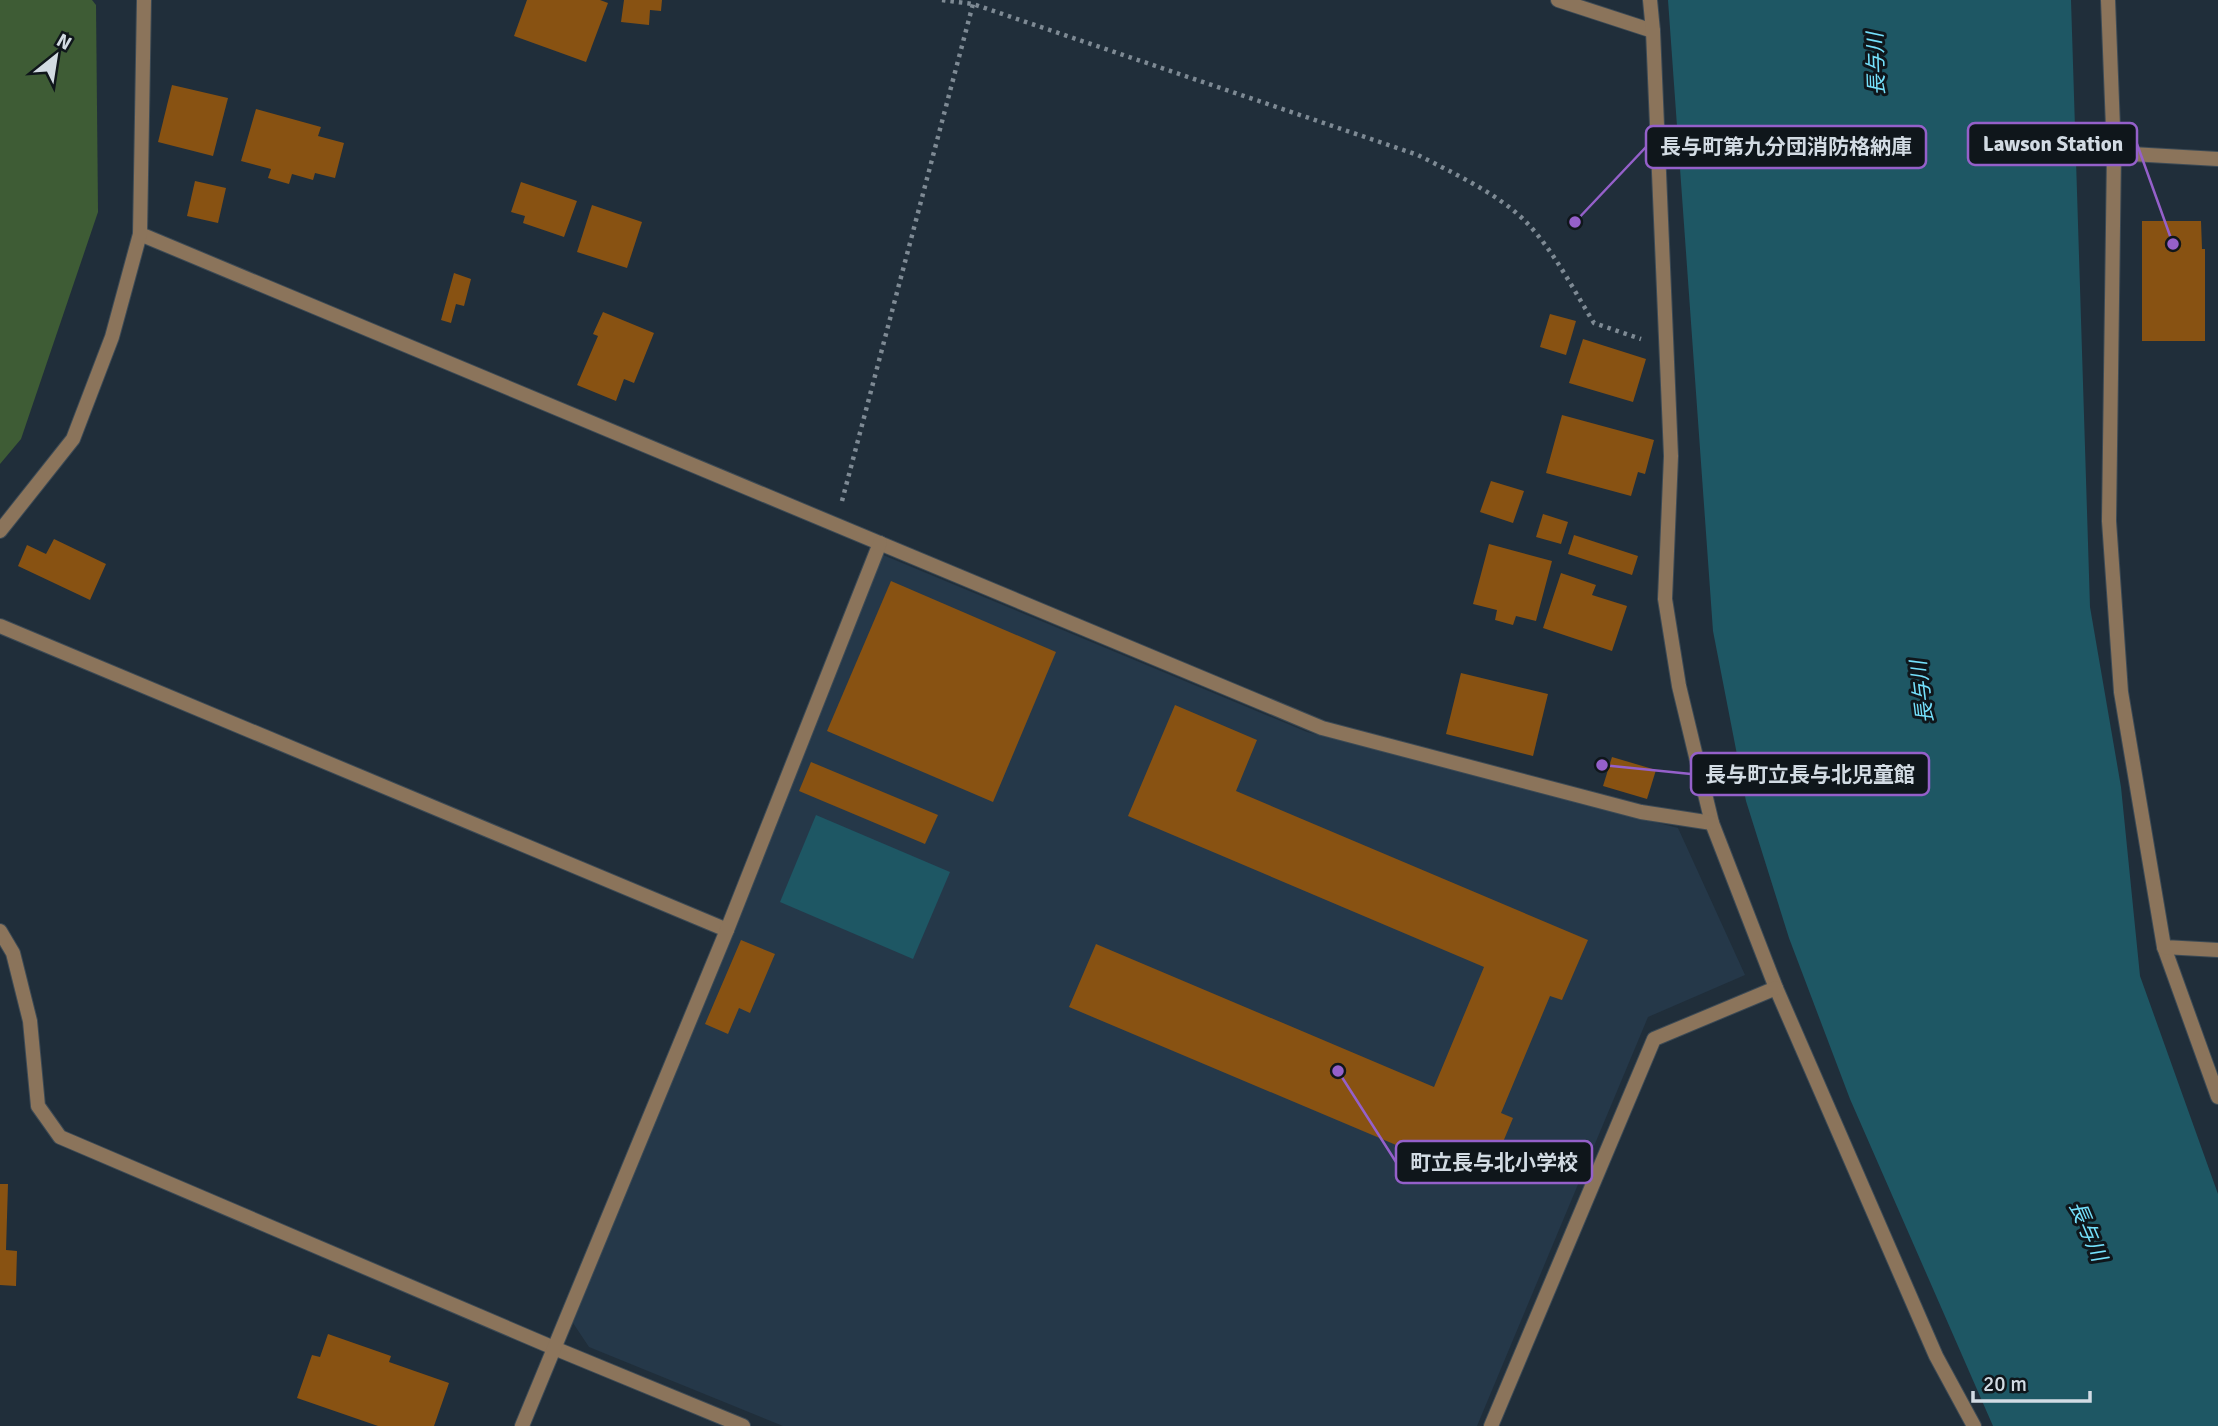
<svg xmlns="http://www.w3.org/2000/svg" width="2218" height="1426" font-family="Signika,'Noto Sans JP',sans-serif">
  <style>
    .built { fill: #253849 }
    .green { fill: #3e5c35 }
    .water { fill: #1e5764 }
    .building { fill: #885212 }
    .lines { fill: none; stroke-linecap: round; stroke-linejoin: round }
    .pedestrian-casing { stroke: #3c4a55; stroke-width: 16 }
    .minor-casing { stroke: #3c4a55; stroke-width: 16 }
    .path { stroke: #7e8a94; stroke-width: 4.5; stroke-dasharray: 3.5 5; stroke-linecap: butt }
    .pedestrian { stroke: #8b745b; stroke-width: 14 }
    .minor { stroke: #8b745b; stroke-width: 14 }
    .labels { text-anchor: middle; stroke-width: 6; stroke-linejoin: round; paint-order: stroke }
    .water-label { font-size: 21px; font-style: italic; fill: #75e1fc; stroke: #0f161b }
    .leader { fill: none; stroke: #9560ca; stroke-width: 2.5 }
    .callout-dot { fill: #9560ca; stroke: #0f161b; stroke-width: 2.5 }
    .callout { fill: #0f161b; stroke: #9560ca; stroke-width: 2.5 }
    .callout-label { font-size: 21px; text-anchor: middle; font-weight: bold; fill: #d2dbe3 }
  </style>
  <rect width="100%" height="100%" fill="#202e3a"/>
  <path class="built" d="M883,555L1307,732L1678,828L1745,975L1648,1017L1477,1426H783L589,1347L573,1323Z"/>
  <path class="green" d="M0,0H92L96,5L98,212L21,439L0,464Z"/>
  <g class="water">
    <path d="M1668,0H2071L2090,607L2121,787L2140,976L2218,1194V1426H1993L1850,1099L1789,938L1746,801L1713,631Z"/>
    <path d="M816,815L950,872L913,959L780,902Z"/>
  </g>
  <g class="building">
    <path d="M527,0H600L608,3L586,62L514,36Z"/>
    <path d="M624,0H662L661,11L650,10L649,25L621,22Z"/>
    <path d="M172,85L228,98L213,156L158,142Z"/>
    <path d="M256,109L321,127L318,136L344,143L335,178L315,173L313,180L292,174L289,184L268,178L271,169L241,161Z"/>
    <path d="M195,181L226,188L218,223L187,216Z"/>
    <path d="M521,182L577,201L564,237L523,223L525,216L511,212Z"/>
    <path d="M592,205L642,222L627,268L577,252Z"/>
    <path d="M2142,221H2201L2202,249H2205V341H2142Z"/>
    <path d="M454,273L471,279L464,306L456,304L451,323L441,320Z"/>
    <path d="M603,312L654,333L634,383L624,379L616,401L577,385L598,336L593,334Z"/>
    <path d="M1550,314L1576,321L1566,355L1540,347Z"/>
    <path d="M1583,339L1646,359L1633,402L1569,383Z"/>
    <path d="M1562,415L1654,440L1645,474L1638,472L1631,496L1546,473Z"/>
    <path d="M1491,481L1524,491L1513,523L1480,512Z"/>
    <path d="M1543,514L1568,522L1561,544L1536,537Z"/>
    <path d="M1574,535L1638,556L1632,575L1568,554Z"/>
    <path d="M54,539L106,564L90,600L18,566L27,545L46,554Z"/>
    <path d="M1489,544L1552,561L1536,621L1516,616L1513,625L1495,620L1497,610L1473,604Z"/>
    <path d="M1561,573L1596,585L1592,595L1627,606L1612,651L1543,628Z"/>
    <path d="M891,581L1056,652L993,802L827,731Z"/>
    <path d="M1461,673L1548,694L1533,756L1446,734Z"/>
    <path d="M1175,705L1257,740L1236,791L1588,940L1562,1000L1550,996L1501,1113L1513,1118L1486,1183L1069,1007L1096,944L1434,1087L1484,967L1128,816Z"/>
    <path d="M1612,757L1656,770L1647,799L1603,786Z"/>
    <path d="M811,762L938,815L925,844L799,791Z"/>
    <path d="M741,940L775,954L750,1013L739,1008L728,1034L705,1024Z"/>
    <path d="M0,1184H8L6,1250L17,1251L16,1286L0,1285Z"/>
    <path d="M328,1334L391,1356L389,1362L449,1383L434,1426H378L297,1398L312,1355L320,1357Z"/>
  </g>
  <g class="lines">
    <defs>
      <path id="pedestrian" d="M2164,947L2218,1097"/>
      <g id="minor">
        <path d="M1558,0L1653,31"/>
        <path d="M1650,0L1653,31L1671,456L1665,599L1679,686L1712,823L1776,988L1936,1356L1974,1426"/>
        <path d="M2108,0L2114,153L2109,521L2121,692L2164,947L2218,950"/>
        <path d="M2114,153L2218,159"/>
        <path d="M140,234L1322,728L1641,812L1712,823"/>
        <path d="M0,531L73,439L112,337L140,234L144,0"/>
        <path d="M0,626L727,930"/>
        <path d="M0,931L13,953L30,1021L38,1106L60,1137L554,1348L743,1426"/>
        <path d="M522,1426L727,930L880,543"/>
        <path d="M1491,1426L1654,1039L1776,988"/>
      </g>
    </defs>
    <use href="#pedestrian" class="pedestrian-casing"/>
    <use href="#minor" class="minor-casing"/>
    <g class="path">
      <path d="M942,0L973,4L1418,155C1453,173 1501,195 1528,224C1555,253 1573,289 1594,323L1641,339"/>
      <path d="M842,501L973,4"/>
    </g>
    <use href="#pedestrian" class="pedestrian"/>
    <use href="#minor" class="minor"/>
  </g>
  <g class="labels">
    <g class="water-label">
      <text transform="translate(1876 64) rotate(-92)" y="7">長与川</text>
      <text transform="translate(1922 692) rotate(-97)" y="7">長与川</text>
      <text transform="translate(2088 1231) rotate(67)" y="7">長与川</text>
    </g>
  </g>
  <path class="leader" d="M2173 244L2137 144M1575 222L1646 147M1602 765L1691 774M1338 1071L1396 1162"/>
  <g class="callout-dot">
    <circle cx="2173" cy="244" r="7"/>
    <circle cx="1575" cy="222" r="7"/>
    <circle cx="1602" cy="765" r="7"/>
    <circle cx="1338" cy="1071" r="7"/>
  </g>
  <g class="callout">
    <rect x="1968" y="123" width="169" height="42" rx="7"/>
    <rect x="1646" y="126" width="280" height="42" rx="7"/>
    <rect x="1691" y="753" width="238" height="42" rx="7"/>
    <rect x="1396" y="1141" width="196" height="42" rx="7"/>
  </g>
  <g class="callout-label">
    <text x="2053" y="151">Lawson Station</text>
    <text x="1786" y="154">長与町第九分団消防格納庫</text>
    <text x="1810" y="782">長与町立長与北児童館</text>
    <text x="1494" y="1170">町立長与北小学校</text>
  </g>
  <g transform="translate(56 56) rotate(30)" stroke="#0f161b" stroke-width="5" paint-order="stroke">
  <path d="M0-5L12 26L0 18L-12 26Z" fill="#d2dbe3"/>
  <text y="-10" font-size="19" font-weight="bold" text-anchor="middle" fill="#d2dbe3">N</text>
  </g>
  <path d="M1973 1391v10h117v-10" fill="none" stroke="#d2dbe3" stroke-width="3.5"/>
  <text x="1983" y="1391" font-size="21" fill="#d2dbe3" stroke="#0f161b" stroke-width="5" paint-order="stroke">20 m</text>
</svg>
